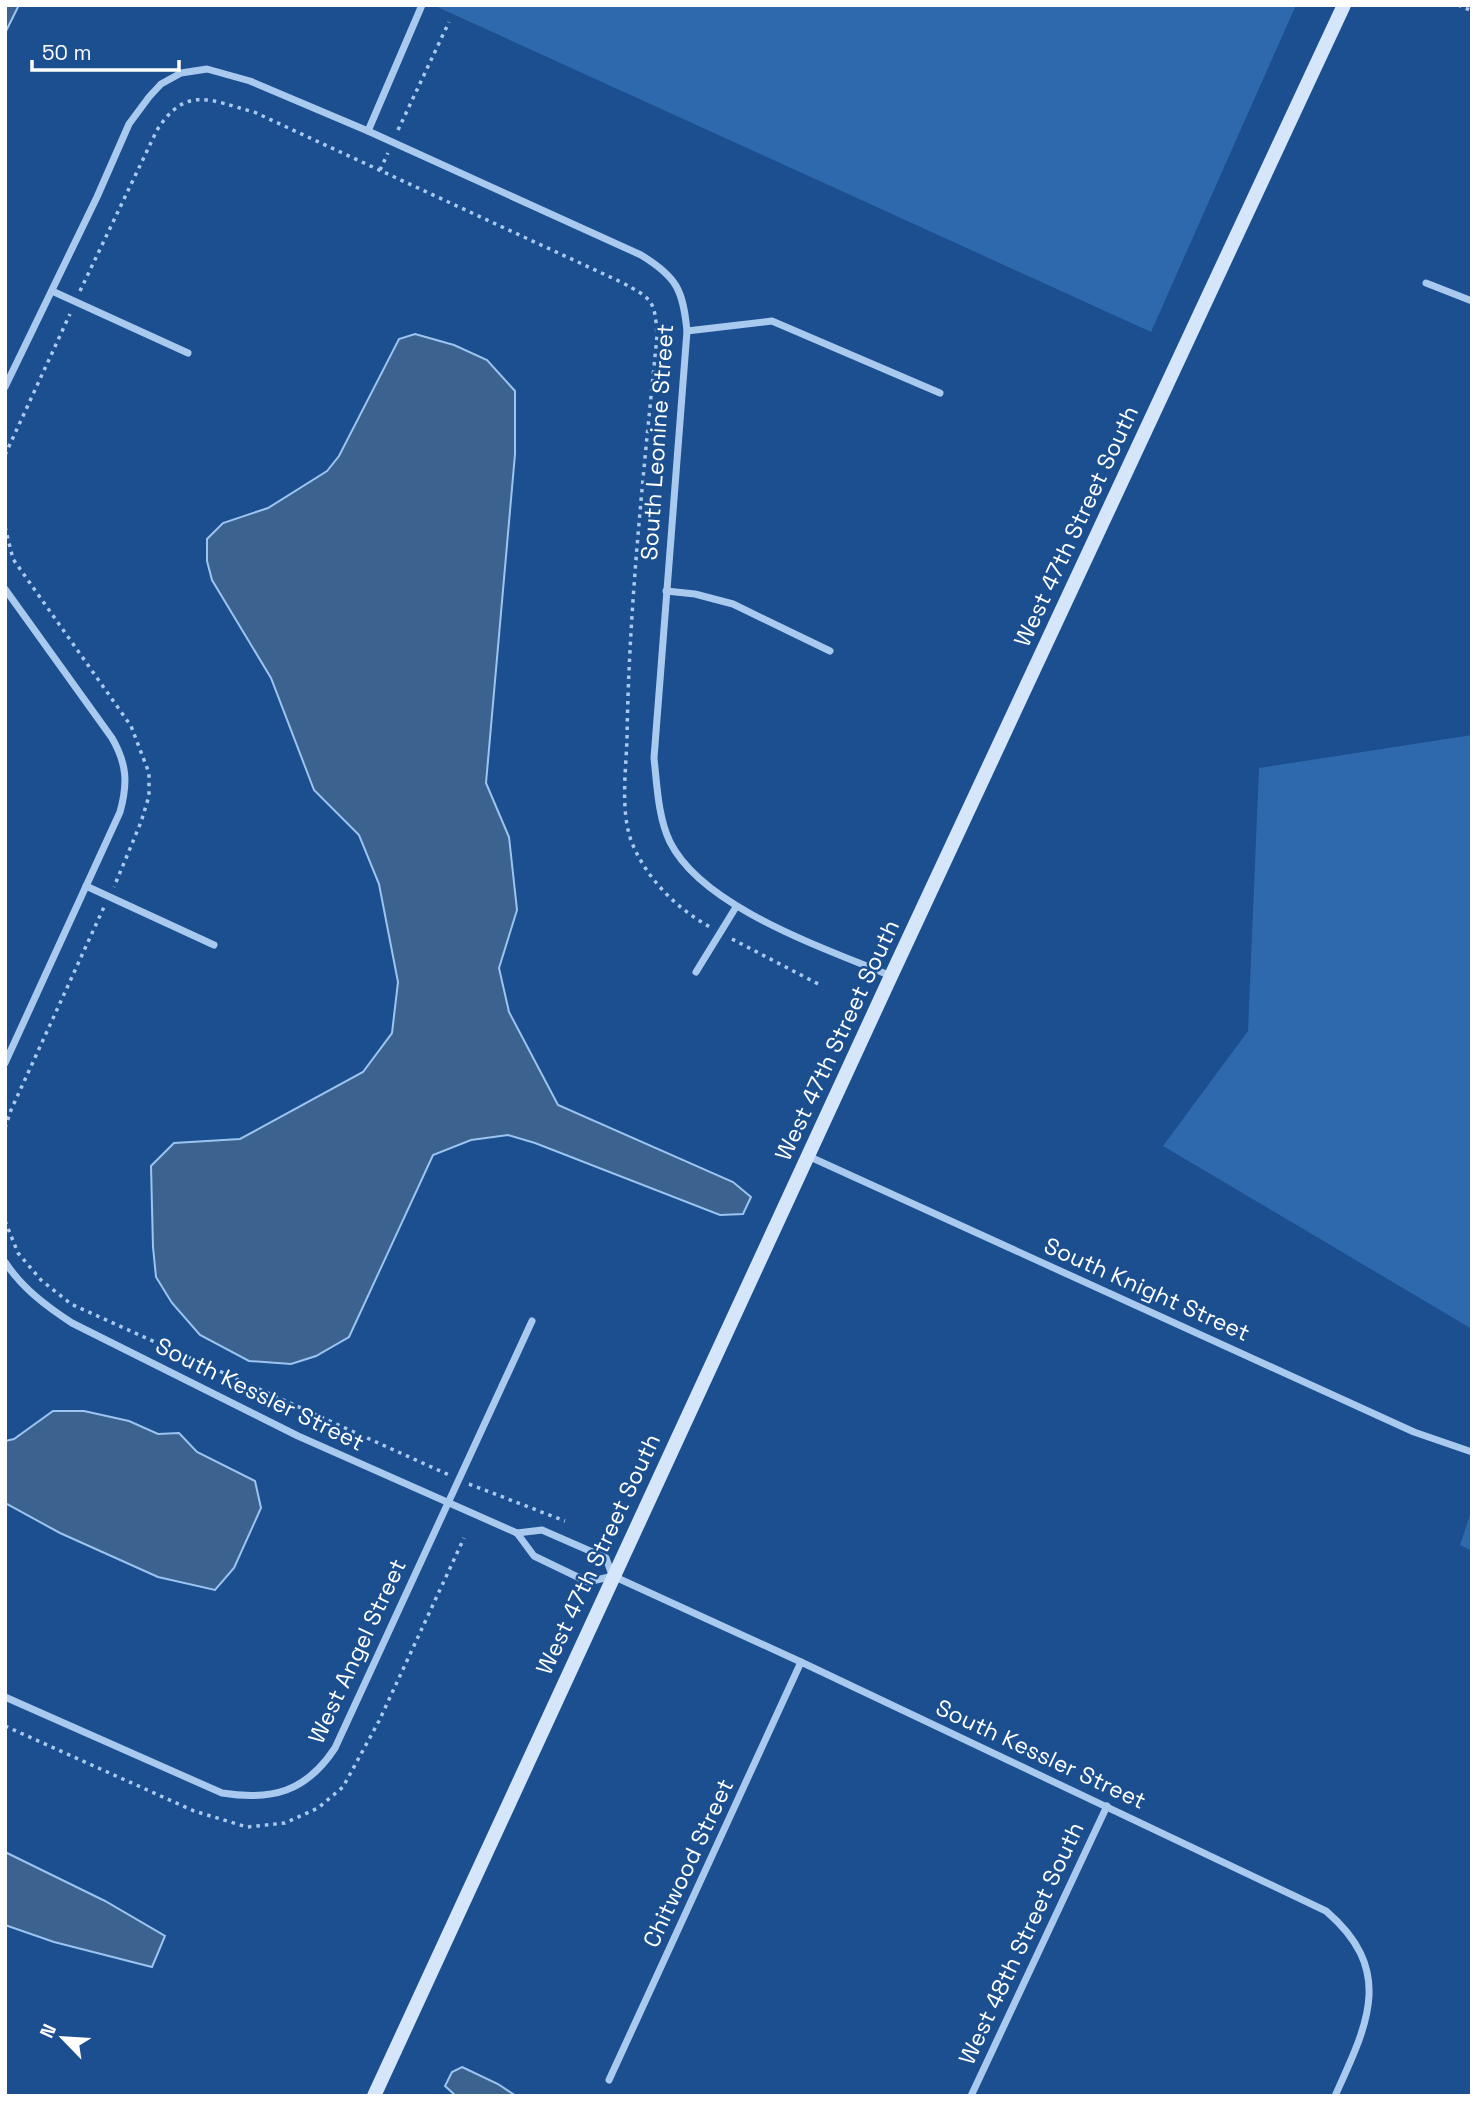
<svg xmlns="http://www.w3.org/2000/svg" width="1477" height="2101" font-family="'Space Grotesk',sans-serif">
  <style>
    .green { fill: #2e69ad }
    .water { fill: #3c6290; stroke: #9cc4f0; stroke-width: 2 }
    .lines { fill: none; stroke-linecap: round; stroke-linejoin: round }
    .path { stroke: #a9c9ee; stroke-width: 3.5; stroke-dasharray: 3.5 5; stroke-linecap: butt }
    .street { stroke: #a9c9ee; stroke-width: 7 }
    .secondary { stroke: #d6e6fa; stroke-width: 14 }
    .labels { text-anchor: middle; stroke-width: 5; stroke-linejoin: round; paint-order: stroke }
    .street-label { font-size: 23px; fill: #fff; stroke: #1b4f8f }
  </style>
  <rect width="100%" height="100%" fill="#1b4f8f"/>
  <g class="green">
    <path d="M433,5H1296L1151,332Z"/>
    <path d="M1472,735V1329L1163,1146L1248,1031L1259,768Z"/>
    <path d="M1472,1509V1551L1460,1545Z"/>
  </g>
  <g class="water">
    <path d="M5,5H19L5,33Z"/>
    <path d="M415,334L454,345L487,360L515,391V454L486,783L509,837L517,910L499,968L509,1012L558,1105L733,1182L751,1197L743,1214L720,1215L535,1143L508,1135L471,1140L433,1155L349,1337L316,1356L291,1364L249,1361L200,1335L172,1303L156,1277L153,1247L151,1166L174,1143L240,1139L363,1072L392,1033L398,982L379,884L359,835L314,790L271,678L212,580L207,561V539L223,523L268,508L327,471L339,456L399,339Z"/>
    <path d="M53,1411H84L129,1421L158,1434L179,1433L197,1452L255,1481L261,1508L234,1568L215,1590L158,1577L60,1533L5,1503V1441L14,1439Z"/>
    <path d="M5,1852L105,1901L165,1936L152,1967L54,1942L5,1925Z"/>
    <path d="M462,2067L498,2084L516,2096H456L445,2086L452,2072Z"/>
  </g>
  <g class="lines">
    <g class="path">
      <path d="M1458,5L1472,11"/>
      <path d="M398,130L449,22"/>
      <path d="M380,170L388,153"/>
      <path d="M80,291L157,130C186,85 209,100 254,112L621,282C652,299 655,299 657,336C644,469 629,604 627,738C626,771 620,812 632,843C647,879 676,908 710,927"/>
      <path d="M5,455L70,314"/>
      <path d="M5,527L13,559L131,726L149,773V796L141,822L114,887"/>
      <path d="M732,939L822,986"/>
      <path d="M5,1128L11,1110L104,907"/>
      <path d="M5,1221L18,1253L41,1280L71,1304L449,1475"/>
      <path d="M469,1484L565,1521"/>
      <path d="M5,1726L194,1811L247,1827L285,1823L318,1808L343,1787L379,1721L464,1538"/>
    </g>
    <g class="street">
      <path d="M368,131L422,5"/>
      <path d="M1426,283L1472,301"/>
      <path d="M52,291L188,353"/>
      <path d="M687,331L772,321L940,393"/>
      <path d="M5,387L97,197L129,124L149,97L161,84L181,73L207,69L250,81L368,131L641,255C677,277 683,290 687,331L654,758C657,785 658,817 670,842C703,908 825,948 891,976"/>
      <path d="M5,589L112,738C127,764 128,783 120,812L5,1063"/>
      <path d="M666,591L695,594L733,604L830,651"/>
      <path d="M86,886L214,945"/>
      <path d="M696,972L736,907"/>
      <path d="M808,1156L1414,1432L1472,1452"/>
      <path d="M5,1262C22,1288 46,1306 72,1323L298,1436L517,1533L534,1556L588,1582L613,1576L801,1662L1326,1911C1396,1971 1367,2025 1335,2096"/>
      <path d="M517,1533L542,1530L606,1558L612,1575"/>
      <path d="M5,1697L222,1793C272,1801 306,1792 335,1748L532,1321"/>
      <path d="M609,2080L801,1662"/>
      <path d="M971,2096L1107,1806"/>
    </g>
    <path class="secondary" d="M374,2096L891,976L1344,5"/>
  </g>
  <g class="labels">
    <g class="street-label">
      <text transform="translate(657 442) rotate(-86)" y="8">South Leonine Street</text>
      <text transform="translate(1076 526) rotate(-65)" y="8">West 47th Street South</text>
      <text transform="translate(837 1040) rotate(-65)" y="8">West 47th Street South</text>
      <text transform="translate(1147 1289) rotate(24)" y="8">South Knight Street</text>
      <text transform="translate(260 1394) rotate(26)" y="8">South Kessler Street</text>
      <text transform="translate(598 1554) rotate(-65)" y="8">West 47th Street South</text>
      <text transform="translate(357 1651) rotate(-65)" y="8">West Angel Street</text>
      <text transform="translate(1041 1754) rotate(25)" y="8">South Kessler Street</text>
      <text transform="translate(688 1863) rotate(-65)" y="8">Chitwood Street</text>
      <text transform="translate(1021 1943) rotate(-65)" y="8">West 48th Street South</text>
    </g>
  </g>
  <rect width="1477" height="2101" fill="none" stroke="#ffffff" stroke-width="14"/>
  <g transform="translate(63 2038) rotate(295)" stroke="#1b4f8f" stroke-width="5" paint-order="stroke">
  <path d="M0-5L12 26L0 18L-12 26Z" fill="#ffffff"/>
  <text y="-10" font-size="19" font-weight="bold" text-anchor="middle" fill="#ffffff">N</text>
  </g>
  <path d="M32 60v10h147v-10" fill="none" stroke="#ffffff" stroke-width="3.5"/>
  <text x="42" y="60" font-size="21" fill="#ffffff" stroke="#1b4f8f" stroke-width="5" paint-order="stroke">50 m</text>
</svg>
